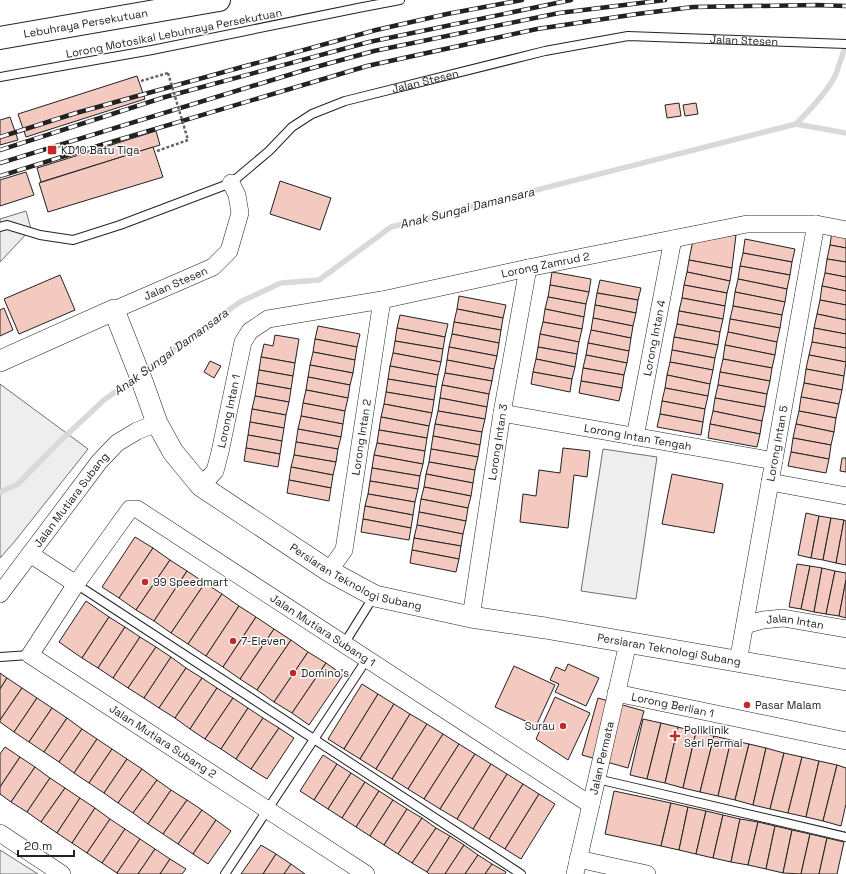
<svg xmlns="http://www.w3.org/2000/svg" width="846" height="874" font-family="'Space Grotesk',sans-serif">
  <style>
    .green { fill: #eee; stroke: #6f6f6f }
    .parking { fill: #ededed; stroke: #6f6f6f }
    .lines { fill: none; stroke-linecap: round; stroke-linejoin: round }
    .stream { stroke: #d9d9d9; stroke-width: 5.5 }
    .building { fill: #f3c9c0; stroke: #222 }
    .service-casing { stroke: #222; stroke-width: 10 }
    .minor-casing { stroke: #222; stroke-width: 18 }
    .tertiary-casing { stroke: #222; stroke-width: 22 }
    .trunk-casing { stroke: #222; stroke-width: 24 }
    .path { stroke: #646464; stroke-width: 2.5; stroke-dasharray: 3 2; stroke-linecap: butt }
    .service { stroke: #fff; stroke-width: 8 }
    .minor { stroke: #fff; stroke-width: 17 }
    .tertiary { stroke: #fff; stroke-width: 21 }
    .trunk { stroke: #fff; stroke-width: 22 }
    .rail-casing { stroke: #222; stroke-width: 4.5 }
    .rail { stroke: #fff; stroke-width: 3; stroke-dasharray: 9; stroke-linecap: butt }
    .path-bridge { stroke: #646464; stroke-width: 2.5; stroke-dasharray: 3 2; stroke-linecap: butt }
    .poi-dot { fill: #c62828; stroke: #fff; stroke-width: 1.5 }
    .labels { text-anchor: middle; stroke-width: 3; stroke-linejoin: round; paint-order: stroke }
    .street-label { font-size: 11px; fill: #222; stroke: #fff }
    .poi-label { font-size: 11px; fill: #222; stroke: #fff; text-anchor: start }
    .water-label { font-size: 12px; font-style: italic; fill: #222; stroke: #fff }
  </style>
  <rect width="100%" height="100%" fill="#fff"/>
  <g class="green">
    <path d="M0,384L88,449L15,541L0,558Z"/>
    <path d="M603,449L657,457L636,599L581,591Z"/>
    <path d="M0,850L38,874H0Z"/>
  </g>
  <path class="parking" d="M26,211L31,229L0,262V219Z"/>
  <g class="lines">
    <g class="stream">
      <path d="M796,124C808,112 829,89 836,74C839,65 842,56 845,47"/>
      <path d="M143,372L240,302L281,283L319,280L391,227L796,124L846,133"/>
      <path d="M0,492L18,484L58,443L104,400L136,377"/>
    </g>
  </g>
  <g class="building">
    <path d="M137,76L145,99L26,137L18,114Z"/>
    <path d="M679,103L681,116L667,118L665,105Z"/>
    <path d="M696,103L698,114L685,116L683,105Z"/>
    <path d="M10,117L18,140L0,145V120Z"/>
    <path d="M156,131L160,145L41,182L37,168Z"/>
    <path d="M153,147L163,177L48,212L39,183Z"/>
    <path d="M26,172L34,195L0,206V180Z"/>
    <path d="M280,181L331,198L320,230L270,214Z"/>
    <path d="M832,231L846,234V248L830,245Z"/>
    <path d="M736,235L732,268L689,260L693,240Z"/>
    <path d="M745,239L795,249L792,262L743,253Z"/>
    <path d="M830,245L846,248V262L827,259Z"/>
    <path d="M743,253L792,262L790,275L740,266Z"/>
    <path d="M827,259L846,262V277L825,273Z"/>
    <path d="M689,260L732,268L730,281L687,272Z"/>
    <path d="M740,266L790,275L787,289L738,279Z"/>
    <path d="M552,272L591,279L589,292L550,285Z"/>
    <path d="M687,272L730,281L727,293L684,285Z"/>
    <path d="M825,273L846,277V291L822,286Z"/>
    <path d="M60,275L75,310L19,334L4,299Z"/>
    <path d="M738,279L787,289L785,302L735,292Z"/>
    <path d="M600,280L641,288L638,300L597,293Z"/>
    <path d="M550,285L589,292L586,304L548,297Z"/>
    <path d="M684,285L727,293L725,306L682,298Z"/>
    <path d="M822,286L846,291V305L820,300Z"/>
    <path d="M735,292L785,302L782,315L733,306Z"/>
    <path d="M597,293L638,300L636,313L595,305Z"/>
    <path d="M459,296L506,305L503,318L457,309Z"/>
    <path d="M548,297L586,304L584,317L545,309Z"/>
    <path d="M682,298L725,306L723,319L679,311Z"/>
    <path d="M820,300L846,305V320L817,314Z"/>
    <path d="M595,305L636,313L633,326L593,318Z"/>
    <path d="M733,306L782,315L780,328L730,319Z"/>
    <path d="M4,308L13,330L0,336V310Z"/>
    <path d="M457,309L503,318L501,330L454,322Z"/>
    <path d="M545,309L584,317L582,329L543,322Z"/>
    <path d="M679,311L723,319L720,332L677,324Z"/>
    <path d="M817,314L846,320V334L814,328Z"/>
    <path d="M400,315L448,324L445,337L397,328Z"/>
    <path d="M593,318L633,326L631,338L591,330Z"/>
    <path d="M730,319L780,328L777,342L728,332Z"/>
    <path d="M454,322L501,330L499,343L452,334Z"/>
    <path d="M543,322L582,329L579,342L540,334Z"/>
    <path d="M677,324L720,332L718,345L674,337Z"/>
    <path d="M318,326L360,334L357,347L315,339Z"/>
    <path d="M397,328L445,337L443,349L395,341Z"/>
    <path d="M814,328L846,334V348L812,342Z"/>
    <path d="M591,330L631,338L629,351L588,343Z"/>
    <path d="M728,332L777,342L775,355L725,345Z"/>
    <path d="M452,334L499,343L497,356L449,347Z"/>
    <path d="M540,334L579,342L577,354L538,347Z"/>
    <path d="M275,335L299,339L295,363L261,357L264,344L273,346Z"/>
    <path d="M674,337L718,345L715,358L672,350Z"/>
    <path d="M315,339L357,347L355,360L313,352Z"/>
    <path d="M395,341L443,349L441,362L393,353Z"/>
    <path d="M812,342L846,348V362L809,355Z"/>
    <path d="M588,343L629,351L627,363L586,355Z"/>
    <path d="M725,345L775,355L772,368L723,359Z"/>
    <path d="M449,347L497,356L494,369L447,360Z"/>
    <path d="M538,347L577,354L575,367L536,359Z"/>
    <path d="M672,350L715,358L713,370L670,362Z"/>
    <path d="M313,352L355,360L353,373L310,365Z"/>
    <path d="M393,353L441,362L438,375L390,366Z"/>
    <path d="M586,355L627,363L624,375L583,368Z"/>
    <path d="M809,355L846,362L844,376L806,369Z"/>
    <path d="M261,357L295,363L293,376L259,370Z"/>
    <path d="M536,359L575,367L572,379L533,372Z"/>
    <path d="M723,359L772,368L770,381L720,372Z"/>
    <path d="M447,360L494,369L492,381L445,373Z"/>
    <path d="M210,361L221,366L214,378L204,372Z"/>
    <path d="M670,362L713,370L710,384L667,375Z"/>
    <path d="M310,365L353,373L350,385L308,377Z"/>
    <path d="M390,366L438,375L436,387L388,379Z"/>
    <path d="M583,368L624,375L622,388L581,381Z"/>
    <path d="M806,369L844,376L842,390L804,383Z"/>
    <path d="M259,370L293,376L291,389L257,383Z"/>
    <path d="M533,372L572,379L570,392L531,384Z"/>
    <path d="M720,372L770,381L767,394L718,385Z"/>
    <path d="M445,373L492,381L489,394L442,385Z"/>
    <path d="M667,375L710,384L708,396L665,388Z"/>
    <path d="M308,377L350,385L348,398L306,390Z"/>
    <path d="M388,379L436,387L434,400L386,392Z"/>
    <path d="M581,381L622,388L619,401L579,393Z"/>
    <path d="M257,383L291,389L289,402L255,396Z"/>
    <path d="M804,383L842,390L839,404L801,397Z"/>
    <path d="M442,385L489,394L487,407L440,398Z"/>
    <path d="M718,385L767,394L765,407L715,398Z"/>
    <path d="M665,388L708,396L705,409L662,401Z"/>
    <path d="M306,390L348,398L345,411L303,403Z"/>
    <path d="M386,392L434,400L432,413L384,404Z"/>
    <path d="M255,396L289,402L286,415L252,409Z"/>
    <path d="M801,397L839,404L836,418L799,411Z"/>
    <path d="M440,398L487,407L485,419L438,411Z"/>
    <path d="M715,398L765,407L762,421L713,411Z"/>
    <path d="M662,401L705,409L703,422L660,414Z"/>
    <path d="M303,403L345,411L343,424L301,416Z"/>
    <path d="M384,404L432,413L429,426L381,417Z"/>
    <path d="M252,409L286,415L284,428L250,422Z"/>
    <path d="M438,411L485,419L482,432L435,424Z"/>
    <path d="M713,411L762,421L760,434L710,424Z"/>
    <path d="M799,411L836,418L834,432L796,424Z"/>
    <path d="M660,414L703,422L701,435L657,427Z"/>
    <path d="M301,416L343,424L341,437L298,429Z"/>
    <path d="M381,417L429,426L427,438L379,430Z"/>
    <path d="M250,422L284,428L282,441L248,435Z"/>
    <path d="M435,424L482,432L480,445L433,436Z"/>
    <path d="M710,424L760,434L757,447L708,438Z"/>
    <path d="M796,424L834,432L831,445L793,438Z"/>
    <path d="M298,429L341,437L338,449L296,442Z"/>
    <path d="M379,430L427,438L425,451L377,443Z"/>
    <path d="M248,435L282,441L280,454L246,448Z"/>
    <path d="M433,436L480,445L478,457L431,449Z"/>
    <path d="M793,438L831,445L829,459L791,452Z"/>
    <path d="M296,442L338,449L336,462L294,455Z"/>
    <path d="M377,443L425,451L423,464L374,455Z"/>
    <path d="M246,448L280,454L278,467L244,461Z"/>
    <path d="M563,448L590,451L587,477L574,475L568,528L520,522L523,494L536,496L539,470L560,473Z"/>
    <path d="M431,449L478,457L475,470L429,462Z"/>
    <path d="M791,452L829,459L826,473L788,466Z"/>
    <path d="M294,455L336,462L333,475L291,467Z"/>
    <path d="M374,455L423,464L420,476L372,468Z"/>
    <path d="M842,458H846V472L840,471Z"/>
    <path d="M429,462L475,470L473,483L426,474Z"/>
    <path d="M291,467L333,475L331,488L289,480Z"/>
    <path d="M372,468L420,476L418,489L370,481Z"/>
    <path d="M426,474L473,483L471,496L424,487Z"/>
    <path d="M672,474L723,484L714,533L662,524Z"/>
    <path d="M289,480L331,488L329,501L287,493Z"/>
    <path d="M370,481L418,489L415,502L368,494Z"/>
    <path d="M424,487L471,496L468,508L421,499Z"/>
    <path d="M368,494L415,502L413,515L365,506Z"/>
    <path d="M421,499L468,508L466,521L419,512Z"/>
    <path d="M365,506L413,515L411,528L363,519Z"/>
    <path d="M419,512L466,521L463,534L417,525Z"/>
    <path d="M806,513L819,516L811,558L798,555Z"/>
    <path d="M819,516L831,518L823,560L811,558Z"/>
    <path d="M831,518L844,520L836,563L823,560Z"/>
    <path d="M363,519L411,528L409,540L361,532Z"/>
    <path d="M844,520L846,521V565L836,563Z"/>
    <path d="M417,525L463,534L461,546L414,538Z"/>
    <path d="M135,537L153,548L119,598L102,587Z"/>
    <path d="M414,538L461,546L459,559L412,550Z"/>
    <path d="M153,548L170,560L136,610L119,598Z"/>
    <path d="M412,550L459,559L456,572L410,563Z"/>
    <path d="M170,560L187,571L154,621L136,610Z"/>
    <path d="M797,564L810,566L801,609L789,607Z"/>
    <path d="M810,566L822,568L814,612L801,609Z"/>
    <path d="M822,568L835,571L826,614L814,612Z"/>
    <path d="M187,571L205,583L171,633L154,621Z"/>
    <path d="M835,571L846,573V580L839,616L826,614Z"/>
    <path d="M846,580V618L839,616Z"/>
    <path d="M205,583L222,594L188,644L171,633Z"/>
    <path d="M222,594L239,606L206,656L188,644Z"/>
    <path d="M86,601L109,617L82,658L59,642Z"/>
    <path d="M239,606L256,617L223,667L206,656Z"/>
    <path d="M109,617L125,627L98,668L82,658Z"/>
    <path d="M256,617L274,629L240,679L223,667Z"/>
    <path d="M125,627L140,637L113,678L98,668Z"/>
    <path d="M274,629L291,640L257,690L240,679Z"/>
    <path d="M140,637L156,647L128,688L113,678Z"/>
    <path d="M291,640L308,652L274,702L257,690Z"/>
    <path d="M156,647L171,657L144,698L128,688Z"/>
    <path d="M308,652L326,663L292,713L274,702Z"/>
    <path d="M171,657L186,668L159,708L144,698Z"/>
    <path d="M326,663L343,675L309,725L292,713Z"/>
    <path d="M568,664L599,678L586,706L555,692L559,684L550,680L556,667L565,671Z"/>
    <path d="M514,666L555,685L536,726L495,707Z"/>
    <path d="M186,668L202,678L175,718L159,708Z"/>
    <path d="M0,673L7,678L0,689Z"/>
    <path d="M7,678L22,688L0,720V689Z"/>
    <path d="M202,678L217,688L190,729L175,718Z"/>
    <path d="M362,684L378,694L344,749L328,739Z"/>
    <path d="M22,688L37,698L14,732L0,722V720Z"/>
    <path d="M217,688L233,698L205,739L190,729Z"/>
    <path d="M378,694L394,704L360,759L344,749Z"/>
    <path d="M555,697L590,713L568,760L536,739Z"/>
    <path d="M37,698L52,708L29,742L14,732Z"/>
    <path d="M233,698L248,708L221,749L205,739Z"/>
    <path d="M598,698L644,711L628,768L582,755Z"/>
    <path d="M394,704L410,714L376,769L360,759Z"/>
    <path d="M52,708L67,718L44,752L29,742Z"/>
    <path d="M248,708L263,718L236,759L221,749Z"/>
    <path d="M410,714L427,724L392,779L376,769Z"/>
    <path d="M67,718L82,729L59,762L44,752Z"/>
    <path d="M263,718L279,728L251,769L236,759Z"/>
    <path d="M643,719L661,723L647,779L630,775Z"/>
    <path d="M661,723L678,727L665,783L647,779Z"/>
    <path d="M427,724L443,734L408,789L392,779Z"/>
    <path d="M678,727L696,732L683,788L665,783Z"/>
    <path d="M279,728L294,738L267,779L251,769Z"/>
    <path d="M82,729L97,739L74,773L59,762Z"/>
    <path d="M696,732L714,736L700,792L683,788Z"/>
    <path d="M443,734L459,744L424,799L408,789Z"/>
    <path d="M714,736L731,740L718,796L700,792Z"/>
    <path d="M97,739L112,749L89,783L74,773Z"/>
    <path d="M731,740L749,744L735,800L718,796Z"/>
    <path d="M459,744L475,754L440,809L424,799Z"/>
    <path d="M749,744L766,748L753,805L735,800Z"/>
    <path d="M5,747L20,757L0,787V754Z"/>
    <path d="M766,748L784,753L770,809L753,805Z"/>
    <path d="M112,749L127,759L104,793L89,783Z"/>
    <path d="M784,753L802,757L788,813L770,809Z"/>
    <path d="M475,754L491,764L457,819L440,809Z"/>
    <path d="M323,755L337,764L314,800L300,791Z"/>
    <path d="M20,757L35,767L11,802L0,794V787Z"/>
    <path d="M802,757L819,761L806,817L788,813Z"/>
    <path d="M127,759L142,769L118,803L104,793Z"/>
    <path d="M819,761L837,765L823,821L806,817Z"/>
    <path d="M337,764L351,773L328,809L314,800Z"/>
    <path d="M491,764L507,774L473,829L457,819Z"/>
    <path d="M837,765L846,768V804L841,826L823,821Z"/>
    <path d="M35,767L50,778L27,812L11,802Z"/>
    <path d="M142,769L157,780L133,813L118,803Z"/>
    <path d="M351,773L365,782L342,818L328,809Z"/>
    <path d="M507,774L523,784L489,839L473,829Z"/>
    <path d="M50,778L65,788L41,822L27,812Z"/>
    <path d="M157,780L171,790L148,824L133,813Z"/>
    <path d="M365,782L379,791L356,827L342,818Z"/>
    <path d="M523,784L539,794L505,849L489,839Z"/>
    <path d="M65,788L80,798L57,833L41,822Z"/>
    <path d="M171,790L187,800L163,834L148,824Z"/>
    <path d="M379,791L393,800L370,836L356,827Z"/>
    <path d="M614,791L671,803L661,846L605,834Z"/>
    <path d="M539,794L555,804L521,859L505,849Z"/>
    <path d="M80,798L95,808L72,843L57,833Z"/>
    <path d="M187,800L202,810L178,844L163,834Z"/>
    <path d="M393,800L407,809L384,845L370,836Z"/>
    <path d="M671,803L688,807L679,850L661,846Z"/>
    <path d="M688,807L706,811L696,854L679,850Z"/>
    <path d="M95,808L110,819L87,853L72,843Z"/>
    <path d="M407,809L422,818L398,854L384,845Z"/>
    <path d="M202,810L216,820L193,854L178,844Z"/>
    <path d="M706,811L723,815L713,858L696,854Z"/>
    <path d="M723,815L740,819L731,862L713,858Z"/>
    <path d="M422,818L436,828L412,863L398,854Z"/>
    <path d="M110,819L125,829L102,863L87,853Z"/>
    <path d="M740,819L758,822L748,865L731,862Z"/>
    <path d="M216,820L231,831L208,864L193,854Z"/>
    <path d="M758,822L775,826L766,869L748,865Z"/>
    <path d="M775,826L792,830L783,873L766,869Z"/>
    <path d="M436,828L450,836L427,872L412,863Z"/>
    <path d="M125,829L140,839L117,873L102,863Z"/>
    <path d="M792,830L810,834L801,874L783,873Z"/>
    <path d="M810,834L827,838L819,874H801Z"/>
    <path d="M450,836L464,845L445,874H429L427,872Z"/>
    <path d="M827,838L844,842L837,874H819Z"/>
    <path d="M140,839L155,849L138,874H118L117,873Z"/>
    <path d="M261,845L276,854L263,874H241Z"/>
    <path d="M464,845L478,855L465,874H445Z"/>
    <path d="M155,849L170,859L160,874H138Z"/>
    <path d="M276,854L291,864L284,874H263Z"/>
    <path d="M478,855L492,864L485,874H465Z"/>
    <path d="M170,859L186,869L182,874H160Z"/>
    <path d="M291,864L305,874H284Z"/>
    <path d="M492,864L506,872L505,874H485Z"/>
  </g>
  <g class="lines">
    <defs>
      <g id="service">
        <path d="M0,77L152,50L363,7L400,0"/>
        <path id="s1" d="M0,227L7,225L40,235L73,240L120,225L231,183L269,151L292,127L312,114L345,101L545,51L628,36L846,44"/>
        <path d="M76,584L521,874"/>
        <path d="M344,644L374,596"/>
        <path d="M0,657L30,655"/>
        <path d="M597,779L846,837"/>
        <path d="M225,874L367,659"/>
      </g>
      <g id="minor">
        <path id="s2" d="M114,310L213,267L229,251L240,213L237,195L231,183"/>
        <path id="s3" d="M502,413L774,461"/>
        <path id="s4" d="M635,437L673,239"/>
        <path d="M770,482L846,496"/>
        <path id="s5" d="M201,486L215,471L220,452L243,342L250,331L268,319L382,300L528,268L747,224H816L846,230"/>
        <path d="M30,554L76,584"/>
        <path id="s6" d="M329,571L344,550L382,300"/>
        <path id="s7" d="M0,594L99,462L117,443L137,431L157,423"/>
        <path id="s8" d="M471,617L502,413L528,268"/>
        <path id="s9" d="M745,625L763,620L783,618L846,629"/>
        <path id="s10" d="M738,662L816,224"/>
        <path id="s11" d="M616,693L846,741"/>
        <path d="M0,833L62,874"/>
        <path d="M578,859L647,874"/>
        <path id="s12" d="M366,874L30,655L76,584L130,509H137L591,805"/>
        <path id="s13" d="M575,874L628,643"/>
      </g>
      <g id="tertiary">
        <path id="s14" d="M0,361L114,310L142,381L157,423L173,452L201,486L329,571L375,596L471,617L545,628L846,680"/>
      </g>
      <g id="trunk">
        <path id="s15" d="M0,38L219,0"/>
      </g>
    </defs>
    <use href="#service" class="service-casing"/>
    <use href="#minor" class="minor-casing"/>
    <use href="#tertiary" class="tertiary-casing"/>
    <use href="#trunk" class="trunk-casing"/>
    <g class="path">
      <path d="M141,81L168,73"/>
      <path d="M157,151L188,140"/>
    </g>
    <use href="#service" class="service"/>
    <use href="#minor" class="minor"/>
    <use href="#tertiary" class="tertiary"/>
    <use href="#trunk" class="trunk"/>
    <defs>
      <g id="rail">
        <path d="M0,137L76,113L376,30L447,14L522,0"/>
        <path d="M0,150L165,97L369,42L571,0"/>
        <path d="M0,163L305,70L374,51L559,13L665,0"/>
        <path d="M0,176L81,151L367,66L537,29L637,14L693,7L816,5L846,6"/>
      </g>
    </defs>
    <use href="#rail" class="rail-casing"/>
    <use href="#rail" class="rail"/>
    <path class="path-bridge" d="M168,73L188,140"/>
  </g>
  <g class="poi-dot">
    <rect x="47" y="145" width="10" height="10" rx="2"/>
    <circle cx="145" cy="582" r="4"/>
    <circle cx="233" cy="641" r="4"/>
    <circle cx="293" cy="673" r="4"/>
    <circle cx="747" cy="705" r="4"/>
    <circle cx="563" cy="726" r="4"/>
    <path d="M673 730h4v4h4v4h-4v4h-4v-4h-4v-4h4z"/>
  </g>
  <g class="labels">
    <g class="street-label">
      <text dy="4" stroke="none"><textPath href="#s15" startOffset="87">Lebuhraya Persekutuan</textPath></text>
      <text transform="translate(174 33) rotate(-11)" y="4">Lorong Motosikal Lebuhraya Persekutuan</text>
      <text dy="4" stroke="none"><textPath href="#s1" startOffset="792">Jalan Stesen</textPath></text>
      <text dy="4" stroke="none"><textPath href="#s1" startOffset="468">Jalan Stesen</textPath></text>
      <text dy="4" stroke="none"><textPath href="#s5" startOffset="470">Lorong Zamrud 2</textPath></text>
      <text dy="4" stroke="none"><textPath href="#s2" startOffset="67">Jalan Stesen</textPath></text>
      <text dy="4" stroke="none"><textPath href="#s4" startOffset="101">Lorong Intan 4</textPath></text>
      <text dy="4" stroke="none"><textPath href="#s5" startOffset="82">Lorong Intan 1</textPath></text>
      <text dy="4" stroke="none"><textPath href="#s6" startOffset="140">Lorong Intan 2</textPath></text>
      <text dy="4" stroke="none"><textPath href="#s3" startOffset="138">Lorong Intan Tengah</textPath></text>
      <text dy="4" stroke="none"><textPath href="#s8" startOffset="177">Lorong Intan 3</textPath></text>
      <text dy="4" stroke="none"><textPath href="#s10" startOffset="222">Lorong Intan 5</textPath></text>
      <text dy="4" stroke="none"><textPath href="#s7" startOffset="118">Jalan Mutiara Subang</textPath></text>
      <text dy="4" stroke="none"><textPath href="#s14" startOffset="504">Persiaran Teknologi Subang</textPath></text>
      <text dy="4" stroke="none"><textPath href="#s9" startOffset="51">Jalan Intan</textPath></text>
      <text dy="4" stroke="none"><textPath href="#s12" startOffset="807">Jalan Mutiara Subang 1</textPath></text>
      <text dy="4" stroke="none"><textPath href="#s14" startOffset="828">Persiaran Teknologi Subang</textPath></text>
      <text dy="4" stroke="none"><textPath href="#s11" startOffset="58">Lorong Berlian 1</textPath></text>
      <text transform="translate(163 741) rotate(33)" y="4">Jalan Mutiara Subang 2</text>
      <text dy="4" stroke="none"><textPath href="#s13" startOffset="119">Jalan Permata</textPath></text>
    </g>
    <g class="poi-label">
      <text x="61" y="154">KD10 Batu Tiga</text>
      <text x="153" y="586">99 Speedmart</text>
      <text x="241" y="645">7-Eleven</text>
      <text x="301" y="677">Domino's</text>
      <text x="755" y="709">Pasar Malam</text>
      <text x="555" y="730" text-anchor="end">Surau</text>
      <text x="684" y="734">Poliklinik<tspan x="684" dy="13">Seri Permai</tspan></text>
    </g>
    <g class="water-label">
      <text transform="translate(467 208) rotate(-14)" y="4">Anak Sungai Damansara</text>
      <text transform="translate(171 352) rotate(-36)" y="4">Anak Sungai Damansara</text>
    </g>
  </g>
  <path d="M18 850v6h56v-6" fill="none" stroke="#222222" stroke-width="2"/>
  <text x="24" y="850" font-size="12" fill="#222222" stroke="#ffffff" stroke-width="3" paint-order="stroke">20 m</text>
</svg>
